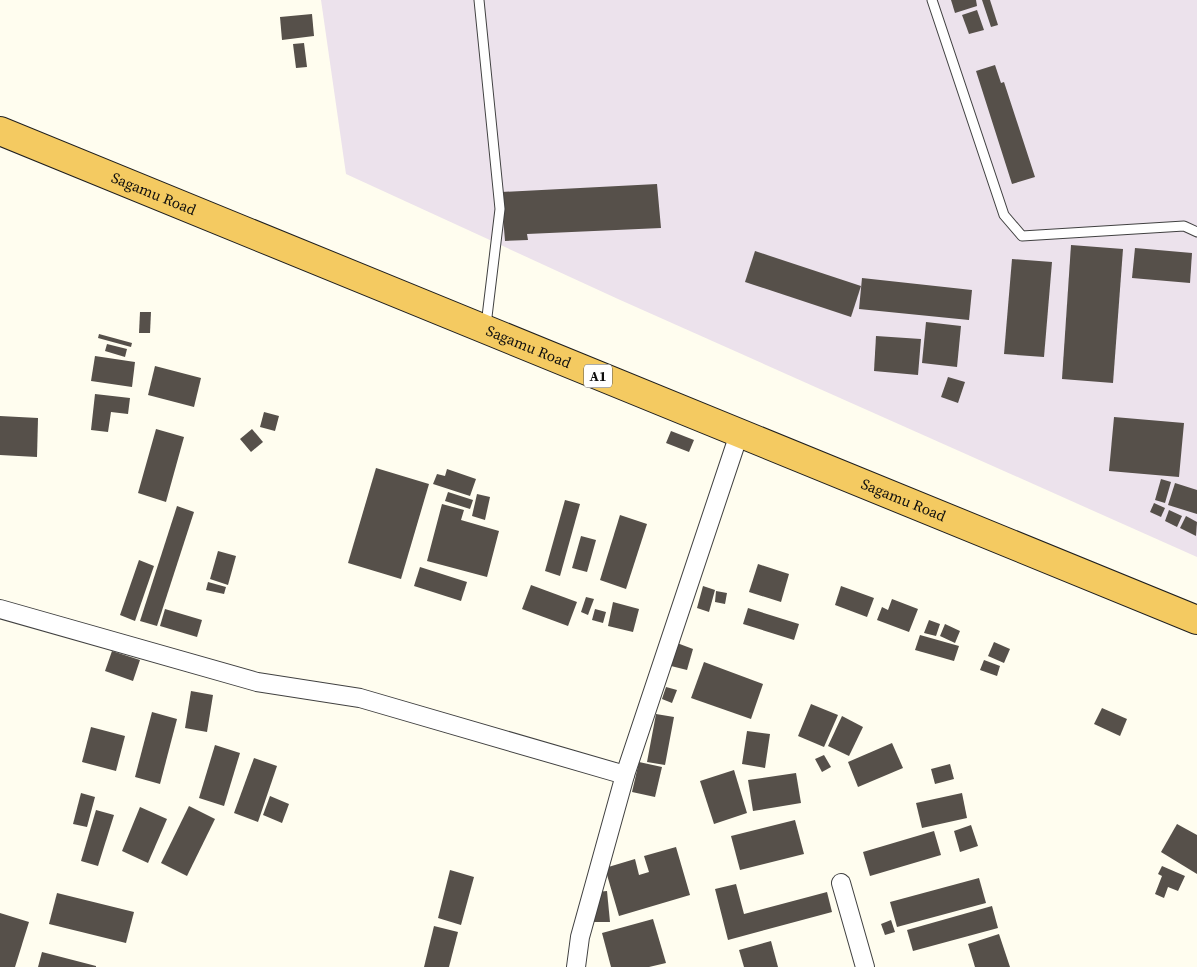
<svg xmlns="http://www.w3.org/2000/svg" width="1197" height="967" font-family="'Source Serif 4',serif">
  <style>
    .industrial { fill: #ece2ec }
    .building { fill: #56504a }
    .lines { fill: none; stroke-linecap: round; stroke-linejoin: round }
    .service-casing { stroke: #414141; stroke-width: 11 }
    .minor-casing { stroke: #414141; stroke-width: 20 }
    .trunk-casing { stroke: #1f1f1f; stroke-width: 30 }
    .service { stroke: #fff; stroke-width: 9 }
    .minor { stroke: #fff; stroke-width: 18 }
    .trunk { stroke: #f4ca61; stroke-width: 28 }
    .labels { text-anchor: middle; stroke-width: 5; stroke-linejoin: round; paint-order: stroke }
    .shield { fill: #fff; stroke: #565656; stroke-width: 1 }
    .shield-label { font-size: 14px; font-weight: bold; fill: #0e0e0e }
    .street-label { font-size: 15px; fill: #0e0e0e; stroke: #fff }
  </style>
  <rect width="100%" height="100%" fill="#fffdef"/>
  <path class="industrial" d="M321,0H1197V557L618,299L346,174Z"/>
  <g class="building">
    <path d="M951,0H976L977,6L955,13Z"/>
    <path d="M982,0H990L998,25L991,27Z"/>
    <path d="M977,10L984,30L969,34L962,15Z"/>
    <path d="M312,14L314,36L282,40L280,17Z"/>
    <path d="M304,43L307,67L296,68L293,44Z"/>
    <path d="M995,65L1001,83L1004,82L1035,177L1012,184L976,71Z"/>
    <path d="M657,184L661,228L527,234L528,240L505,241L501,192Z"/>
    <path d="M1071,245L1123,249L1113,383L1062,379Z"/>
    <path d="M1135,248L1192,253L1190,283L1132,278Z"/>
    <path d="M755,251L861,286L851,317L745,282Z"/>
    <path d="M1012,259L1052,262L1044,357L1004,354Z"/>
    <path d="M862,278L972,290L969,320L859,309Z"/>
    <path d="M140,312H151L150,333H139Z"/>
    <path d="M926,322L961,326L957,367L922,363Z"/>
    <path d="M99,334L132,343L131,347L98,338Z"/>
    <path d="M876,336L921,339L918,375L874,371Z"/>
    <path d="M107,344L127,349L125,357L105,351Z"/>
    <path d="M95,356L135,362L132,387L91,381Z"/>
    <path d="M155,366L201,378L194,407L148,395Z"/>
    <path d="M948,377L965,382L958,403L941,397Z"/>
    <path d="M95,394L130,398L128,414L111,412L108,432L91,430Z"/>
    <path d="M264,412L279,416L275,431L260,427Z"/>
    <path d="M0,416L38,418L37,457L0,455Z"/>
    <path d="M1114,417L1184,423L1179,477L1109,471Z"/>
    <path d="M156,429L184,437L166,502L138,493Z"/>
    <path d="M252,429L263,442L251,452L240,439Z"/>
    <path d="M671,431L694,440L689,452L666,443Z"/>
    <path d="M376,468L429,484L401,579L348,563Z"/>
    <path d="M447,469L476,479L470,496L433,484L437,474L445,476Z"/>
    <path d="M1161,479L1171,482L1165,503L1155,500Z"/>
    <path d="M1175,483L1197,490V514L1168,505Z"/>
    <path d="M448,492L473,500L470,509L445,501Z"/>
    <path d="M477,494L490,497L485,520L472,516Z"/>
    <path d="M565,500L580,504L560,576L545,571Z"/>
    <path d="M1154,503L1165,508L1161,517L1150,512Z"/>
    <path d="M442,504L464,510L461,520L499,531L487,577L427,561Z"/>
    <path d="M177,506L194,512L157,626L140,621Z"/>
    <path d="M1169,510L1182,516L1177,527L1165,521Z"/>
    <path d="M620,515L647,524L626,589L600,580Z"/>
    <path d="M1186,516L1197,522L1196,536L1180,528Z"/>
    <path d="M581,536L596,540L587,572L572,568Z"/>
    <path d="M218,551L236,556L228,585L210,579Z"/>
    <path d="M139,560L154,566L135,621L120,615Z"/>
    <path d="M758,564L789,574L781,602L749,592Z"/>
    <path d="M420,567L467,582L461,601L414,586Z"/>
    <path d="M208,582L226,587L224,594L206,590Z"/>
    <path d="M531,585L577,602L568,626L522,609Z"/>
    <path d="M703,586L715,590L709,612L697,608Z"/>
    <path d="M841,586L874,598L867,617L835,605Z"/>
    <path d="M716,591L727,593L725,604L715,602Z"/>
    <path d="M586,597L594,599L588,615L581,612Z"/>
    <path d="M892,599L918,609L909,632L877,620L882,607L888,610Z"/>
    <path d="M613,602L639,609L633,632L608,626Z"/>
    <path d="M748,608L799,624L794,640L743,624Z"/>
    <path d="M165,609L202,620L197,637L160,626Z"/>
    <path d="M595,609L606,612L603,623L592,620Z"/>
    <path d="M929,620L940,624L936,636L924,633Z"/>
    <path d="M945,624L960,631L955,643L940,636Z"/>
    <path d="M920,635L959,646L954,661L915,650Z"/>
    <path d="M994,642L1010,649L1004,663L988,656Z"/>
    <path d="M677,643L693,649L687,670L671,666Z"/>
    <path d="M112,651L140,660L133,681L105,671Z"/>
    <path d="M984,660L1000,666L997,676L980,670Z"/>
    <path d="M704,662L763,684L751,719L691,698Z"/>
    <path d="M666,687L677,690L672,703L662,699Z"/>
    <path d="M191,691L213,695L207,732L185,728Z"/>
    <path d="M811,704L838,715L824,747L798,736Z"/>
    <path d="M1102,708L1127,719L1120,736L1094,724Z"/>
    <path d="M152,712L177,719L160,784L135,777Z"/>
    <path d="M656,714L674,717L665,765L647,762Z"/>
    <path d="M842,716L863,727L849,756L828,746Z"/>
    <path d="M91,727L125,736L116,771L82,762Z"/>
    <path d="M747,731L770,734L765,768L742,764Z"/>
    <path d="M892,743L903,768L858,787L848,762Z"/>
    <path d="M215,745L240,753L224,806L199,798Z"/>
    <path d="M824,755L831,767L822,772L815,759Z"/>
    <path d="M254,758L277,766L258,822L234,813Z"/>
    <path d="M639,762L662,767L655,797L632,792Z"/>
    <path d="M950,764L954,779L935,784L931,769Z"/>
    <path d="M734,770L747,813L714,824L700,781Z"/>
    <path d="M796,773L801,803L753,811L748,780Z"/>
    <path d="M81,793L95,797L87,827L73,824Z"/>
    <path d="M962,793L967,818L922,828L916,803Z"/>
    <path d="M270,796L289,804L282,823L263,815Z"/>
    <path d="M189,806L215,819L187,876L161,863Z"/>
    <path d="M140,807L167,819L148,863L122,851Z"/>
    <path d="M96,810L114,815L98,866L81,861Z"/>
    <path d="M795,820L804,854L740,870L731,836Z"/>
    <path d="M1177,824L1197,835V874L1161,852Z"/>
    <path d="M971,825L978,846L960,852L954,831Z"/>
    <path d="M934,831L941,855L870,876L863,852Z"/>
    <path d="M676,847L690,895L619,916L605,868L635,859L639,875L649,872L644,856Z"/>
    <path d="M1162,866L1185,876L1178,891L1168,887L1164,898L1155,894L1162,876L1158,874Z"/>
    <path d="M450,870L474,877L461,925L438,918Z"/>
    <path d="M979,878L986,903L897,927L890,902Z"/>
    <path d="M736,884L744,914L827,892L832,912L728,940L715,889Z"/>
    <path d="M607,891L610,922H592L596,892Z"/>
    <path d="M57,893L134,912L126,943L49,924Z"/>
    <path d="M992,906L998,928L913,951L907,930Z"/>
    <path d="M0,913L29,922L15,967H0Z"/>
    <path d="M653,919L666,963L649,967H611L602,933Z"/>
    <path d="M891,920L895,932L885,935L881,924Z"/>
    <path d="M434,926L458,932L449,967H424Z"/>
    <path d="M999,934L1010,967H975L968,944Z"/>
    <path d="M771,941L778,967H744L739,950Z"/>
    <path d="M42,952L96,966V967H38Z"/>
  </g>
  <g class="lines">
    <defs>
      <g id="service">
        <path d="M479,0L500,209L486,325"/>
        <path d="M932,0L1004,215L1022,236L1184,226L1197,232"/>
      </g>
      <g id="minor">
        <path d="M0,609L257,682L360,698L625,775"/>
        <path d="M841,883L865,967"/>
        <path d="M576,967L580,937L625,775L739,434"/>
      </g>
      <g id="trunk">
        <path id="s1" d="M0,131L1197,620"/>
      </g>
    </defs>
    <use href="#service" class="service-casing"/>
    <use href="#minor" class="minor-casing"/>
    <use href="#trunk" class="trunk-casing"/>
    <use href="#service" class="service"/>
    <use href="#minor" class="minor"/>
    <use href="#trunk" class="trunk"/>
  </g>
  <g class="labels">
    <rect class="shield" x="584" y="364.5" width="28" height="23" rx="4"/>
    <g class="shield-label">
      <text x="598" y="381">A1</text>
    </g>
    <g class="street-label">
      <text dy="5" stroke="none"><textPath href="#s1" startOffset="166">Sagamu Road</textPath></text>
      <text dy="5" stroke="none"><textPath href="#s1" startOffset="571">Sagamu Road</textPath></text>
      <text dy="5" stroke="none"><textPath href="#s1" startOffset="976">Sagamu Road</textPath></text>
    </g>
  </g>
</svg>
